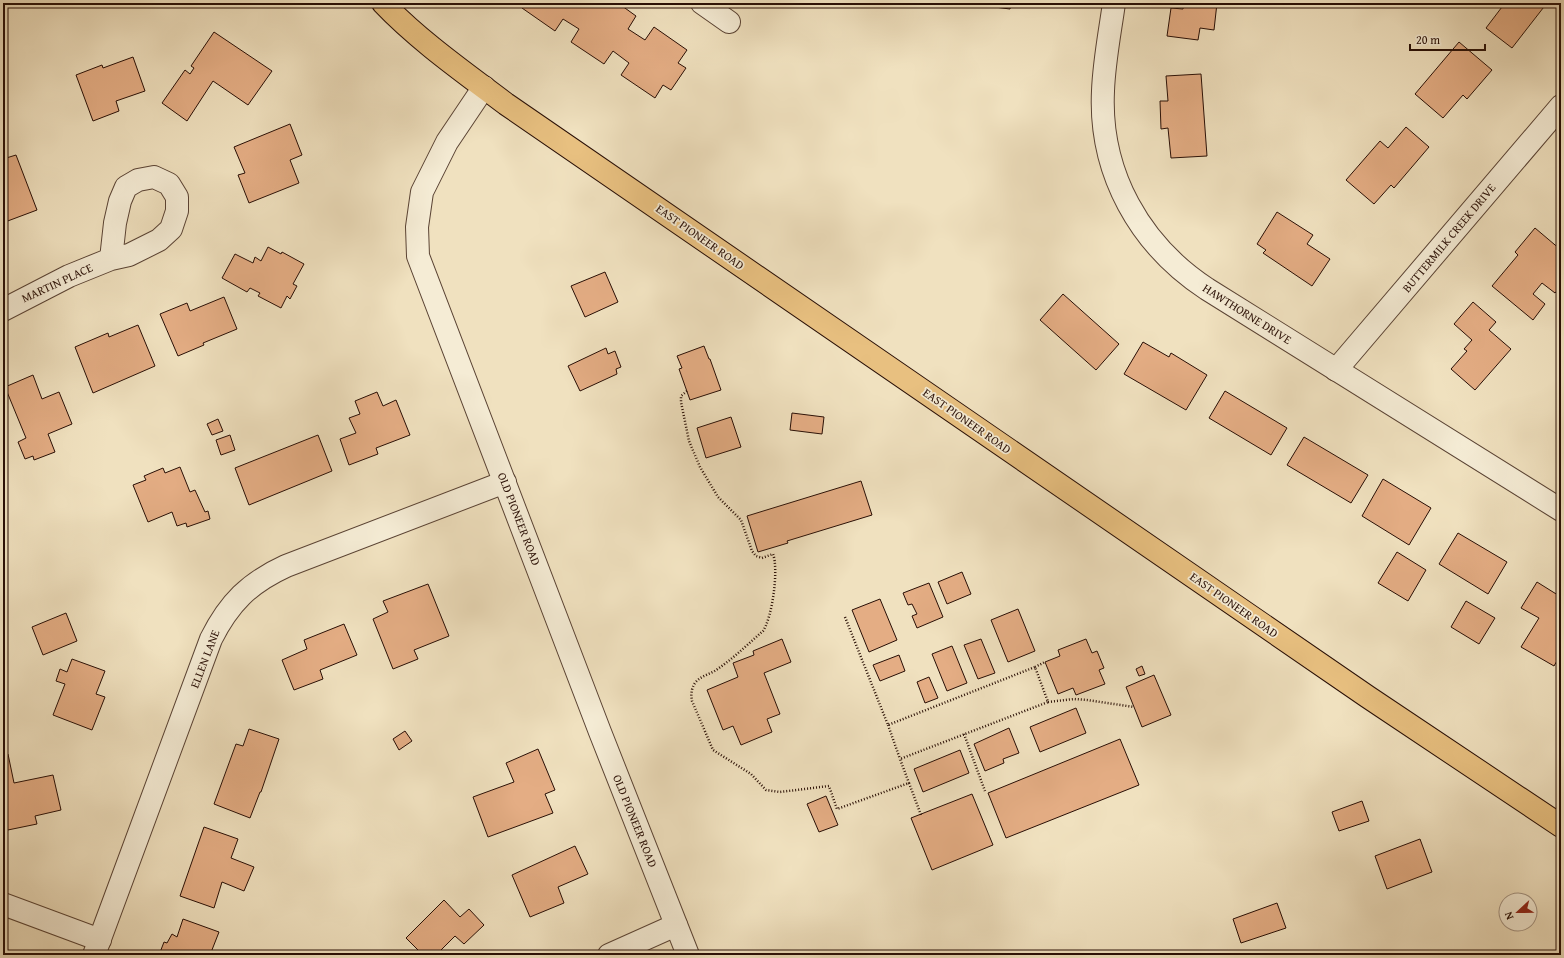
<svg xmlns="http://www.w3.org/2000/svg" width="1564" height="958" font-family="'Gentium Book Plus',serif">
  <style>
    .building { fill: #e4ad84; stroke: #280e05 }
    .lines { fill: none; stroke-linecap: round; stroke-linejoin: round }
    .minor-casing { stroke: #5a4334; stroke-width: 24 }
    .major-casing { stroke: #280e05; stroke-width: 24 }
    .path { stroke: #280e05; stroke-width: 2.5; stroke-dasharray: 1 2; stroke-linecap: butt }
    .minor { stroke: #f5ecd5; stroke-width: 22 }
    .major { stroke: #e8c080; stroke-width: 22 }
    .labels { text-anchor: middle; stroke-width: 3.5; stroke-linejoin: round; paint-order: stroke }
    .street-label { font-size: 12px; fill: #280e05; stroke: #f5ecd5 }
  </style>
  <rect width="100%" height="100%" fill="#f0e1bf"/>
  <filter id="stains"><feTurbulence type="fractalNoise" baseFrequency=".005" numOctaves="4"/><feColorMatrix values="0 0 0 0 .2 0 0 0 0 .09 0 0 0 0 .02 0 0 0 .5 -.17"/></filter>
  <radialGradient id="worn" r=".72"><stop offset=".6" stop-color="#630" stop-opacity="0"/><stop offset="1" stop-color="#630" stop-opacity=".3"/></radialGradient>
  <g class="building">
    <path d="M525,3H590L595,7L597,3H618L636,16L628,29L645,40L654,27L687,50L678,63L686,68L671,90L663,85L655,98L621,75L629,63L613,51L604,64L571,42L579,29L563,19L555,31L522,8Z"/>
    <path d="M979,3H1011L1010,9L979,5Z"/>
    <path d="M1184,3H1217L1214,30L1200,28L1198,40L1167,36L1171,8L1183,9Z"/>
    <path d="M1505,3H1547L1512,48L1486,28Z"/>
    <path d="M214,32L272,71L248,105L213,81L187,121L162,103L185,70L190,74L194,68L191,66Z"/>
    <path d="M1459,42L1492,70L1467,99L1463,95L1443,118L1415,94Z"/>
    <path d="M133,57L145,91L116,101L119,111L93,121L76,75L102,65L103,68Z"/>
    <path d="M1201,74L1207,156L1171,158L1168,128L1161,129L1160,101H1168L1166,76Z"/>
    <path d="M290,124L302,155L290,160L299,183L249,203L238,175L245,173L234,147Z"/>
    <path d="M1406,127L1429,147L1394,188L1391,185L1374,204L1346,180L1380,141L1388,148Z"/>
    <path d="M16,155L37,210L5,222L3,216V159Z"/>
    <path d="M1277,212L1313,235L1307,244L1330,259L1312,286L1263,253L1266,250L1257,244Z"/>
    <path d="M1535,228L1561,250V260L1558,264L1561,266V286L1555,293L1542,283L1533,294L1545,304L1533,320L1492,286L1518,255L1515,252Z"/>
    <path d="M268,247L281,254L282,252L304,264L293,284L297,286L290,299L287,296L281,308L258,296L260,293L250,288L247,292L222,278L235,254L253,263L255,257L261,261Z"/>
    <path d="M605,272L618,302L585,317L571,286Z"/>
    <path d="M1063,294L1119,344L1096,370L1040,320Z"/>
    <path d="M224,297L237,329L203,343L204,345L178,356L160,314L187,303L190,311Z"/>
    <path d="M1473,302L1496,322L1489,330L1511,349L1475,390L1451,369L1467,351L1464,349L1472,340L1454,324Z"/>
    <path d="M138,325L155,366L93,393L75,347L108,333L109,337Z"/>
    <path d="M1143,342L1169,357L1171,353L1207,375L1186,410L1124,374Z"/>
    <path d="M704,346L709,359H710L721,390L690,400L679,369L682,368L677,356Z"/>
    <path d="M606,348L608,354L615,351L621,367L616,369L617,374L580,391L568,366Z"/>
    <path d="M33,375L42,399L59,392L72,424L48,434L55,452L34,460L33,456L25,459L18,442L26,438L5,387Z"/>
    <path d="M1225,391L1287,428L1271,455L1209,418Z"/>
    <path d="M377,392L383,406L396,400L410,435L376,448L378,454L349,465L340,439L356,433L349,418L360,414L355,401Z"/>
    <path d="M792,413L824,417L822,434L790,430Z"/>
    <path d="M731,417L741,447L706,458L697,428Z"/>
    <path d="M218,419L223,431L212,435L207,424Z"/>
    <path d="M230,435L235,450L221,455L216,440Z"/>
    <path d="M318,435L332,471L249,505L235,468Z"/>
    <path d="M1304,437L1368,475L1351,503L1287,465Z"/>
    <path d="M180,467L190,492L195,490L205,512L208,511L210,519L187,527L186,523L177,526L172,512L148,522L133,485L146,480L144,476L163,468L165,473Z"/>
    <path d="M1383,479L1431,508L1409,545L1362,516Z"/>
    <path d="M861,481L872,515L787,541L788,543L758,552L747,516Z"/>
    <path d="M1458,533L1507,562L1488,594L1439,564Z"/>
    <path d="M1397,552L1426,570L1408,601L1378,583Z"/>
    <path d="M962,572L971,594L947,604L938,582Z"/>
    <path d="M1537,582L1561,597V654L1554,666L1521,647L1539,618L1521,608Z"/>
    <path d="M929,583L943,617L917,628L912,616L917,614L912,604L908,605L903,593Z"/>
    <path d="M428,584L449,636L414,650L418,659L393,669L373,619L388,612L383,601Z"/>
    <path d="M880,599L897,640L869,652L852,610Z"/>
    <path d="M1466,601L1495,618L1479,644L1451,627Z"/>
    <path d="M1018,609L1035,651L1008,662L991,620Z"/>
    <path d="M66,613L77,641L43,655L32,627Z"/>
    <path d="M344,624L357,655L320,670L323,679L294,690L282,660L307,649L304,640Z"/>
    <path d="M782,639L791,662L764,673L780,714L767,719L772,732L741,745L733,726L723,730L707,690L738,677L733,663L754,655L753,651Z"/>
    <path d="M981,639L995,673L978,679L964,645Z"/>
    <path d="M1086,639L1092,653L1097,651L1104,668L1099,670L1105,684L1076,695L1073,688L1058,694L1045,662L1060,656L1058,650Z"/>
    <path d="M952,646L967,683L947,691L932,654Z"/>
    <path d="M899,655L905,671L880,681L873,665Z"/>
    <path d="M72,659L105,671L96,694L105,697L92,730L53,715L65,684L56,681L60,669L67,672Z"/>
    <path d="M1142,666L1145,674L1139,676L1136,669Z"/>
    <path d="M1154,675L1171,715L1142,727L1126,687Z"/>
    <path d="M929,677L938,698L925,703L917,682Z"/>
    <path d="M1076,708L1086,733L1040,752L1030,727Z"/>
    <path d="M1009,728L1019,753L1003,759L1004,763L985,771L974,744Z"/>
    <path d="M249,729L279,739L261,792H260L250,818L214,804L236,744L243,746Z"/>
    <path d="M405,731L412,741L399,750L393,739Z"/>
    <path d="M1120,739L1139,785L1006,838L988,793Z"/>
    <path d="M538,749L555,790L545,794L553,813L488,837L473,797L514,782L506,763Z"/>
    <path d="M960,750L969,773L923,792L914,769Z"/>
    <path d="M8,754L14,783L53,775L61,810L35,816L37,824L3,831V755Z"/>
    <path d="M972,794L993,845L932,870L911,818Z"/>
    <path d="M826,796L838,825L819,832L807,804Z"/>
    <path d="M1362,801L1369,821L1339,831L1332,812Z"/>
    <path d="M204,827L238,839L231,858L254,867L244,891L222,882L214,908L180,896Z"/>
    <path d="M1420,839L1432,872L1387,889L1375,856Z"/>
    <path d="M575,846L588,874L558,887L564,903L530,917L512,875Z"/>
    <path d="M444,900L460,917L469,909L484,925L464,944L455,936L436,955H423L406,938Z"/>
    <path d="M1277,903L1286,928L1241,943L1233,919Z"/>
    <path d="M183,919L219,932L210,955H159L164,942L167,943L172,934L177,937Z"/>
  </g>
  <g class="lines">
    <defs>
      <g id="minor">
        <path d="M702,3L729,22"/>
        <path d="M1114,3C1110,32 1104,62 1103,91C1099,173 1140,245 1207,289L1561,510"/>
        <path d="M484,87L447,142L422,192L417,227L418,256L600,732L688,955"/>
        <path d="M3,310L69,276L111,259L129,255L159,240L171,229L177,211V197L169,184L154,177L138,180L126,187L120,201L115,223L111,259"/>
        <path d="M1336,370L1561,106"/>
        <path d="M3,904L100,940"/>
        <path d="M94,955L211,639C229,603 249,583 286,566L505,482"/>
        <path d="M609,955L676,925"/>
      </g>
      <path id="major" d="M383,3C418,40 465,73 506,104L1368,697L1561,826"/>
    </defs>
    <use href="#minor" class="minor-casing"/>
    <use href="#major" class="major-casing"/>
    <g class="path">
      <path d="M687,391L681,396V402L689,441L700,467L718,497L741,520L752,551L756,556L762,558L773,554C779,570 772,618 763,631C749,643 735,657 719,668C712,674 701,675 695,683C691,689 691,695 692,701L713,750L751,774L766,790L780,792L829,786L837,809L909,783L921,815"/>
      <path d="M845,617L888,725L1035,667L1048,702L900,759L909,783"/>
      <path d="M1035,667L1045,662"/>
      <path d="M1048,702L1074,699L1087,700L1134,707"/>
      <path d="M888,725L900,759"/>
      <path d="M964,734L985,791"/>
    </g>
    <use href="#minor" class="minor"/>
    <use href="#major" class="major"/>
  </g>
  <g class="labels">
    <g class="street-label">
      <text transform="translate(700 237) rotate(35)" y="4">EAST PIONEER ROAD</text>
      <text transform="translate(1449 238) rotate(-50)" y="4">BUTTERMILK CREEK DRIVE</text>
      <text transform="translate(57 283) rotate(-25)" y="4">MARTIN PLACE</text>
      <text transform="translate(1247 314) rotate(32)" y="4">HAWTHORNE DRIVE</text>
      <text transform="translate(967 421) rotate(35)" y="4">EAST PIONEER ROAD</text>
      <text transform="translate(519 519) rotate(69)" y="4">OLD PIONEER ROAD</text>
      <text transform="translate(1234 605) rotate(35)" y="4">EAST PIONEER ROAD</text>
      <text transform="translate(205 659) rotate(-69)" y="4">ELLEN LANE</text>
      <text transform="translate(635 821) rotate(68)" y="4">OLD PIONEER ROAD</text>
    </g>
  </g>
  <rect width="1564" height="958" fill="none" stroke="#f0e1bf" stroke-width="16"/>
  <rect x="4" y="4" width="1556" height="950" fill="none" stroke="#280e05" stroke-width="2"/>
  <rect x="8" y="8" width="1548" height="942" fill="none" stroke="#280e05"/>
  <g transform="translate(1518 912) rotate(248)"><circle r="19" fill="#f5ecd5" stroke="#a39382"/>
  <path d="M0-3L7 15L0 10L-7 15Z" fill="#8f2418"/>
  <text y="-6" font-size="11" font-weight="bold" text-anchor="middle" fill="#280e05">N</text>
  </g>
  <path d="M1410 44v6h75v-6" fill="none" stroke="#280e05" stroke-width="2"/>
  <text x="1416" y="44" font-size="12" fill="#280e05" stroke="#f5ecd5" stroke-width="3" paint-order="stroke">20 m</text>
  <rect width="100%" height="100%" filter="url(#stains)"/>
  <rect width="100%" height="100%" fill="url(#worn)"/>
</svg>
